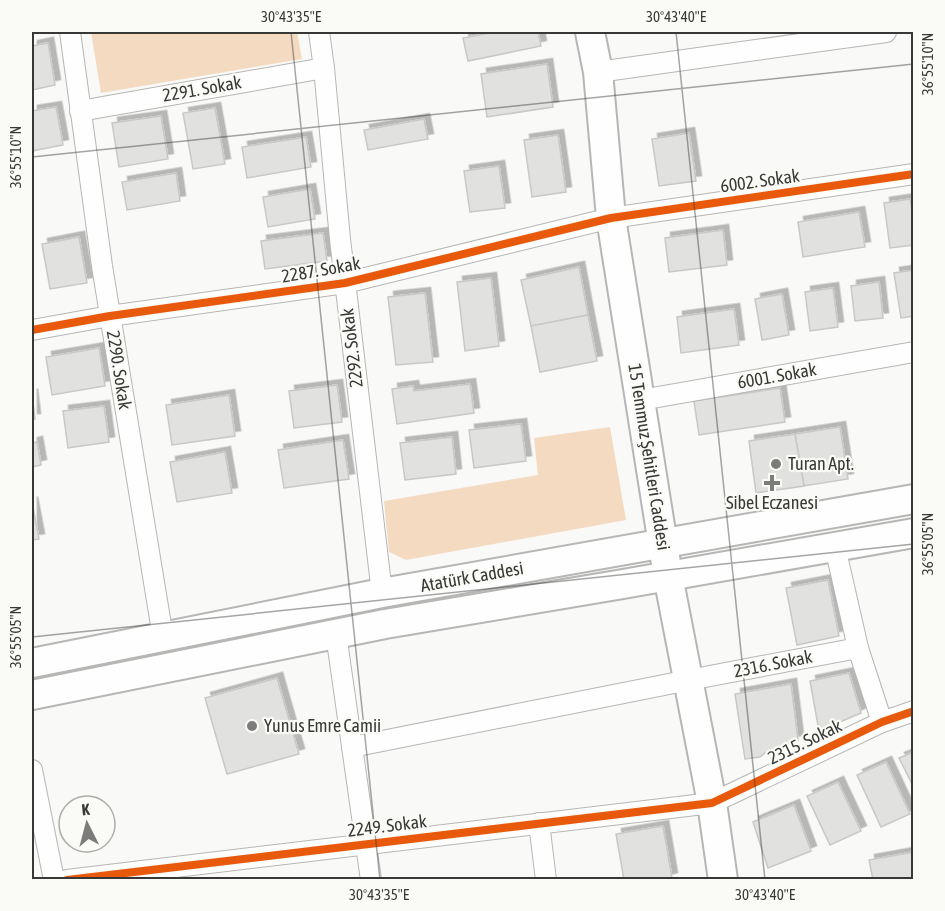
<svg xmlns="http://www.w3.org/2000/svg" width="945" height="911" font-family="'Asap Condensed',sans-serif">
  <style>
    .green { fill: #f5dac2 }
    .building { fill: #e1e1df; stroke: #c8c8c6; stroke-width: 1.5; filter: url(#shadow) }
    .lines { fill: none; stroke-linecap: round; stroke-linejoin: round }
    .minor-casing { stroke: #b6b6b4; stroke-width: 22 }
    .secondary-casing { stroke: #b6b6b4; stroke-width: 32 }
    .minor { stroke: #fefefe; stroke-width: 20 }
    .secondary { stroke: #fefefe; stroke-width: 28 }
    .cycleway-casing { stroke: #fafaf6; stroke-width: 11 }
    .cycleway { stroke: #e8590c; stroke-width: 8 }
    .ticks { fill: none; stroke: #383937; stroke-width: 1.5; stroke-opacity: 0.45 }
    .poi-dot { fill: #7c7c7a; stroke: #fafaf6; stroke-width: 2 }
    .labels { text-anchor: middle; stroke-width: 4.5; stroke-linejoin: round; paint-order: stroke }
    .street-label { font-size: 18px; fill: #383937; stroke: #fafaf6 }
    .poi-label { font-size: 18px; fill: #383937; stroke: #fafaf6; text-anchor: start }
    .neatline { fill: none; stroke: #383937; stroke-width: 2 }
    .ticks-label { font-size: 15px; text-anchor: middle; fill: #383937 }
  </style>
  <defs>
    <filter id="shadow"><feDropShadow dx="5.5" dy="-5.5" stdDeviation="0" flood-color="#0004"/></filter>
  </defs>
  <rect width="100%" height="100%" fill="#f9f9f7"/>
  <g class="green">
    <path d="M91,32H297L302,59L101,93Z"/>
    <path d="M610,427L626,520L406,560L389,552L384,501L538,475L534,438Z"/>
  </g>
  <g class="building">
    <path d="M495,32H538L541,46L468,61L463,38Z"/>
    <path d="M48,43L55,85L32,90V46Z"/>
    <path d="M547,64L553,107L487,117L481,74Z"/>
    <path d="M56,107L63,145L32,151V111Z"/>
    <path d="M215,108L225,164L193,169L183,113Z"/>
    <path d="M161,116L168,159L119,167L112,123Z"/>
    <path d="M424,119L428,139L368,150L364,130Z"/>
    <path d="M689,133L696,181L659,186L652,139Z"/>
    <path d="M558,135L566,192L532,197L524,140Z"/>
    <path d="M306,137L311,167L247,178L242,147Z"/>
    <path d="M499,166L505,208L470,212L464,171Z"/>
    <path d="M176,173L180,201L127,210L122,182Z"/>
    <path d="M310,189L315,219L268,227L263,197Z"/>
    <path d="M910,199L914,221V245L890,248L884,203Z"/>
    <path d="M859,212L865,247L803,257L798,222Z"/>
    <path d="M723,230L727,265L669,272L665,238Z"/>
    <path d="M323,233L327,261L265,269L261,241Z"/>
    <path d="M79,237L87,283L50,289L42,244Z"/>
    <path d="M579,267L588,315L531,326L521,280Z"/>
    <path d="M914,270V316L901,318L894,273Z"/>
    <path d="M491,278L499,346L465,351L457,282Z"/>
    <path d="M879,282L883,318L855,321L851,286Z"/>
    <path d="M833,288L838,327L810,331L805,292Z"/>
    <path d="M425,293L433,362L396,365L388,297Z"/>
    <path d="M782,294L789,335L762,340L755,299Z"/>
    <path d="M734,309L739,345L681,353L677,317Z"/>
    <path d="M588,315L597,361L540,372L531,326Z"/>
    <path d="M99,348L105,386L52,395L46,357Z"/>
    <path d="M470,384L474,413L397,424L392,389L413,386L414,391Z"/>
    <path d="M337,385L342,422L294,428L289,391Z"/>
    <path d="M780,388L785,422L699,435L694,401Z"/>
    <path d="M32,394L35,419H32Z"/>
    <path d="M229,395L235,436L172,445L166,405Z"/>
    <path d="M104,406L109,442L68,448L63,411Z"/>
    <path d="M521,424L526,461L474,468L469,430Z"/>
    <path d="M840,427L848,479L804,486L795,434Z"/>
    <path d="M795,434L804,486L756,493L749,441Z"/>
    <path d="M452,437L456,474L405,480L400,443Z"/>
    <path d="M343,440L349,479L284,488L278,450Z"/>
    <path d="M37,442L41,465L32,467V443Z"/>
    <path d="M225,452L232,493L177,502L170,462Z"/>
    <path d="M32,502L39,539L32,540Z"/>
    <path d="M828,580L839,636L797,645L786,588Z"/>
    <path d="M849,673L861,713L819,731L810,681Z"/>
    <path d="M277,678L299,754L227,774L205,698Z"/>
    <path d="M791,684L798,740L765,753L760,757L745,759L735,694Z"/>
    <path d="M914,752V788L899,758Z"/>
    <path d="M886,762L910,814L881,827L857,775Z"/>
    <path d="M838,782L861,831L830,845L807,796Z"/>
    <path d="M794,805L811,851L768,868L753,822Z"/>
    <path d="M663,826L672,878L665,880H624L616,834Z"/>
    <path d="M914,852V880H873L869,860Z"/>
  </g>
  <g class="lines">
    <defs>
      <g id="minor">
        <path d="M70,32L102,266L163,637"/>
        <path d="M319,32L324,68L340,239L382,593"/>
        <path d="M598,72L886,32"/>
        <path d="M80,111L324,68"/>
        <path d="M32,330L110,316L345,283L611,218L914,174"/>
        <path d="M641,400L914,352"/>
        <path d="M835,547L858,648L882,722"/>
        <path d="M336,634L371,880"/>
        <path d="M352,747L689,680L858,648"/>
        <path d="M32,770L54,880"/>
        <path d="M539,823L546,880"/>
        <path d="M67,880L712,803L882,722L914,711"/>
      </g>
      <g id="secondary">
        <path d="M590,32L598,72L611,218L668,576L712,803L723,880"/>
        <path d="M32,663L382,593L914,499"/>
        <path d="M32,695L385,624L623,584L914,533"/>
      </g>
    </defs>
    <use href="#minor" class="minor-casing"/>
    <use href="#secondary" class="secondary-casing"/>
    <use href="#minor" class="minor"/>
    <use href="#secondary" class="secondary"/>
    <defs>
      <g id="cycleway">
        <path d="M32,330L110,316L345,283L611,218L914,174"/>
        <path d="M67,880L712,803L882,722L914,711"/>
      </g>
    </defs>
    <use href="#cycleway" class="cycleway-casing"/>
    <use href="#cycleway" class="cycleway"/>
  </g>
  <path class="ticks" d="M291,32L380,880M676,32L765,880M32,157L914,64M32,637L914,544"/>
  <g class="poi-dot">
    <circle cx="776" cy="464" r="6"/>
    <path d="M769 474h6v6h6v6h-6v6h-6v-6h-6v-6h6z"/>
    <circle cx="252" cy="726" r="6"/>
  </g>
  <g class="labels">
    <g class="street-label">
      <text transform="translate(202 89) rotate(-10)" y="6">2291. Sokak</text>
      <text transform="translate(760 181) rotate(-8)" y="6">6002. Sokak</text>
      <text transform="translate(321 270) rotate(-10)" y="6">2287. Sokak</text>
      <text transform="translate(352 348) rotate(-97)" y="6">2292. Sokak</text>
      <text transform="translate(119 370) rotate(81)" y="6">2290. Sokak</text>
      <text transform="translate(777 376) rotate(-10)" y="6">6001. Sokak</text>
      <text transform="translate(649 457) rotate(81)" y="6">15 Temmuz Şehitleri Caddesi</text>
      <text transform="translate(472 577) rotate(-10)" y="6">Atatürk Caddesi</text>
      <text transform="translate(773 664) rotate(-11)" y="6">2316. Sokak</text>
      <text transform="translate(805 742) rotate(-26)" y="6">2315. Sokak</text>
      <text transform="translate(387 826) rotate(-7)" y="6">2249. Sokak</text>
    </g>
    <g class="poi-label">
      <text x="788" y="470">Turan Apt.</text>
      <text x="772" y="509" text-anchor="middle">Sibel Eczanesi</text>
      <text x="264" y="732">Yunus Emre Camii</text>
    </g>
  </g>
  <rect width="945" height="911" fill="none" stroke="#fafaf6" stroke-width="66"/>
  <g transform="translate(87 824) rotate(354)"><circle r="28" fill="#fafaf6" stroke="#acadaa" stroke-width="1.5"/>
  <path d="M0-4.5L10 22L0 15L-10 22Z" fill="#7c7c7a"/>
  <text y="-9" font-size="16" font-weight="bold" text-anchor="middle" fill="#383937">K</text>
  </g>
  <rect x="33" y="33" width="879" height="845" class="neatline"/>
  <g class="ticks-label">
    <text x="291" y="22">30°43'35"E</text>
    <text x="676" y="22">30°43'40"E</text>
    <text transform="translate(928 64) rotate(-90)" y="5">36°55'10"N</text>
    <text transform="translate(16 157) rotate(-90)" y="5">36°55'10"N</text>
    <text transform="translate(928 544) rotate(-90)" y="5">36°55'05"N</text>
    <text transform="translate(16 637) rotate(-90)" y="5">36°55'05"N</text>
    <text x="379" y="900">30°43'35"E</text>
    <text x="765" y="900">30°43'40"E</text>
  </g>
</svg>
